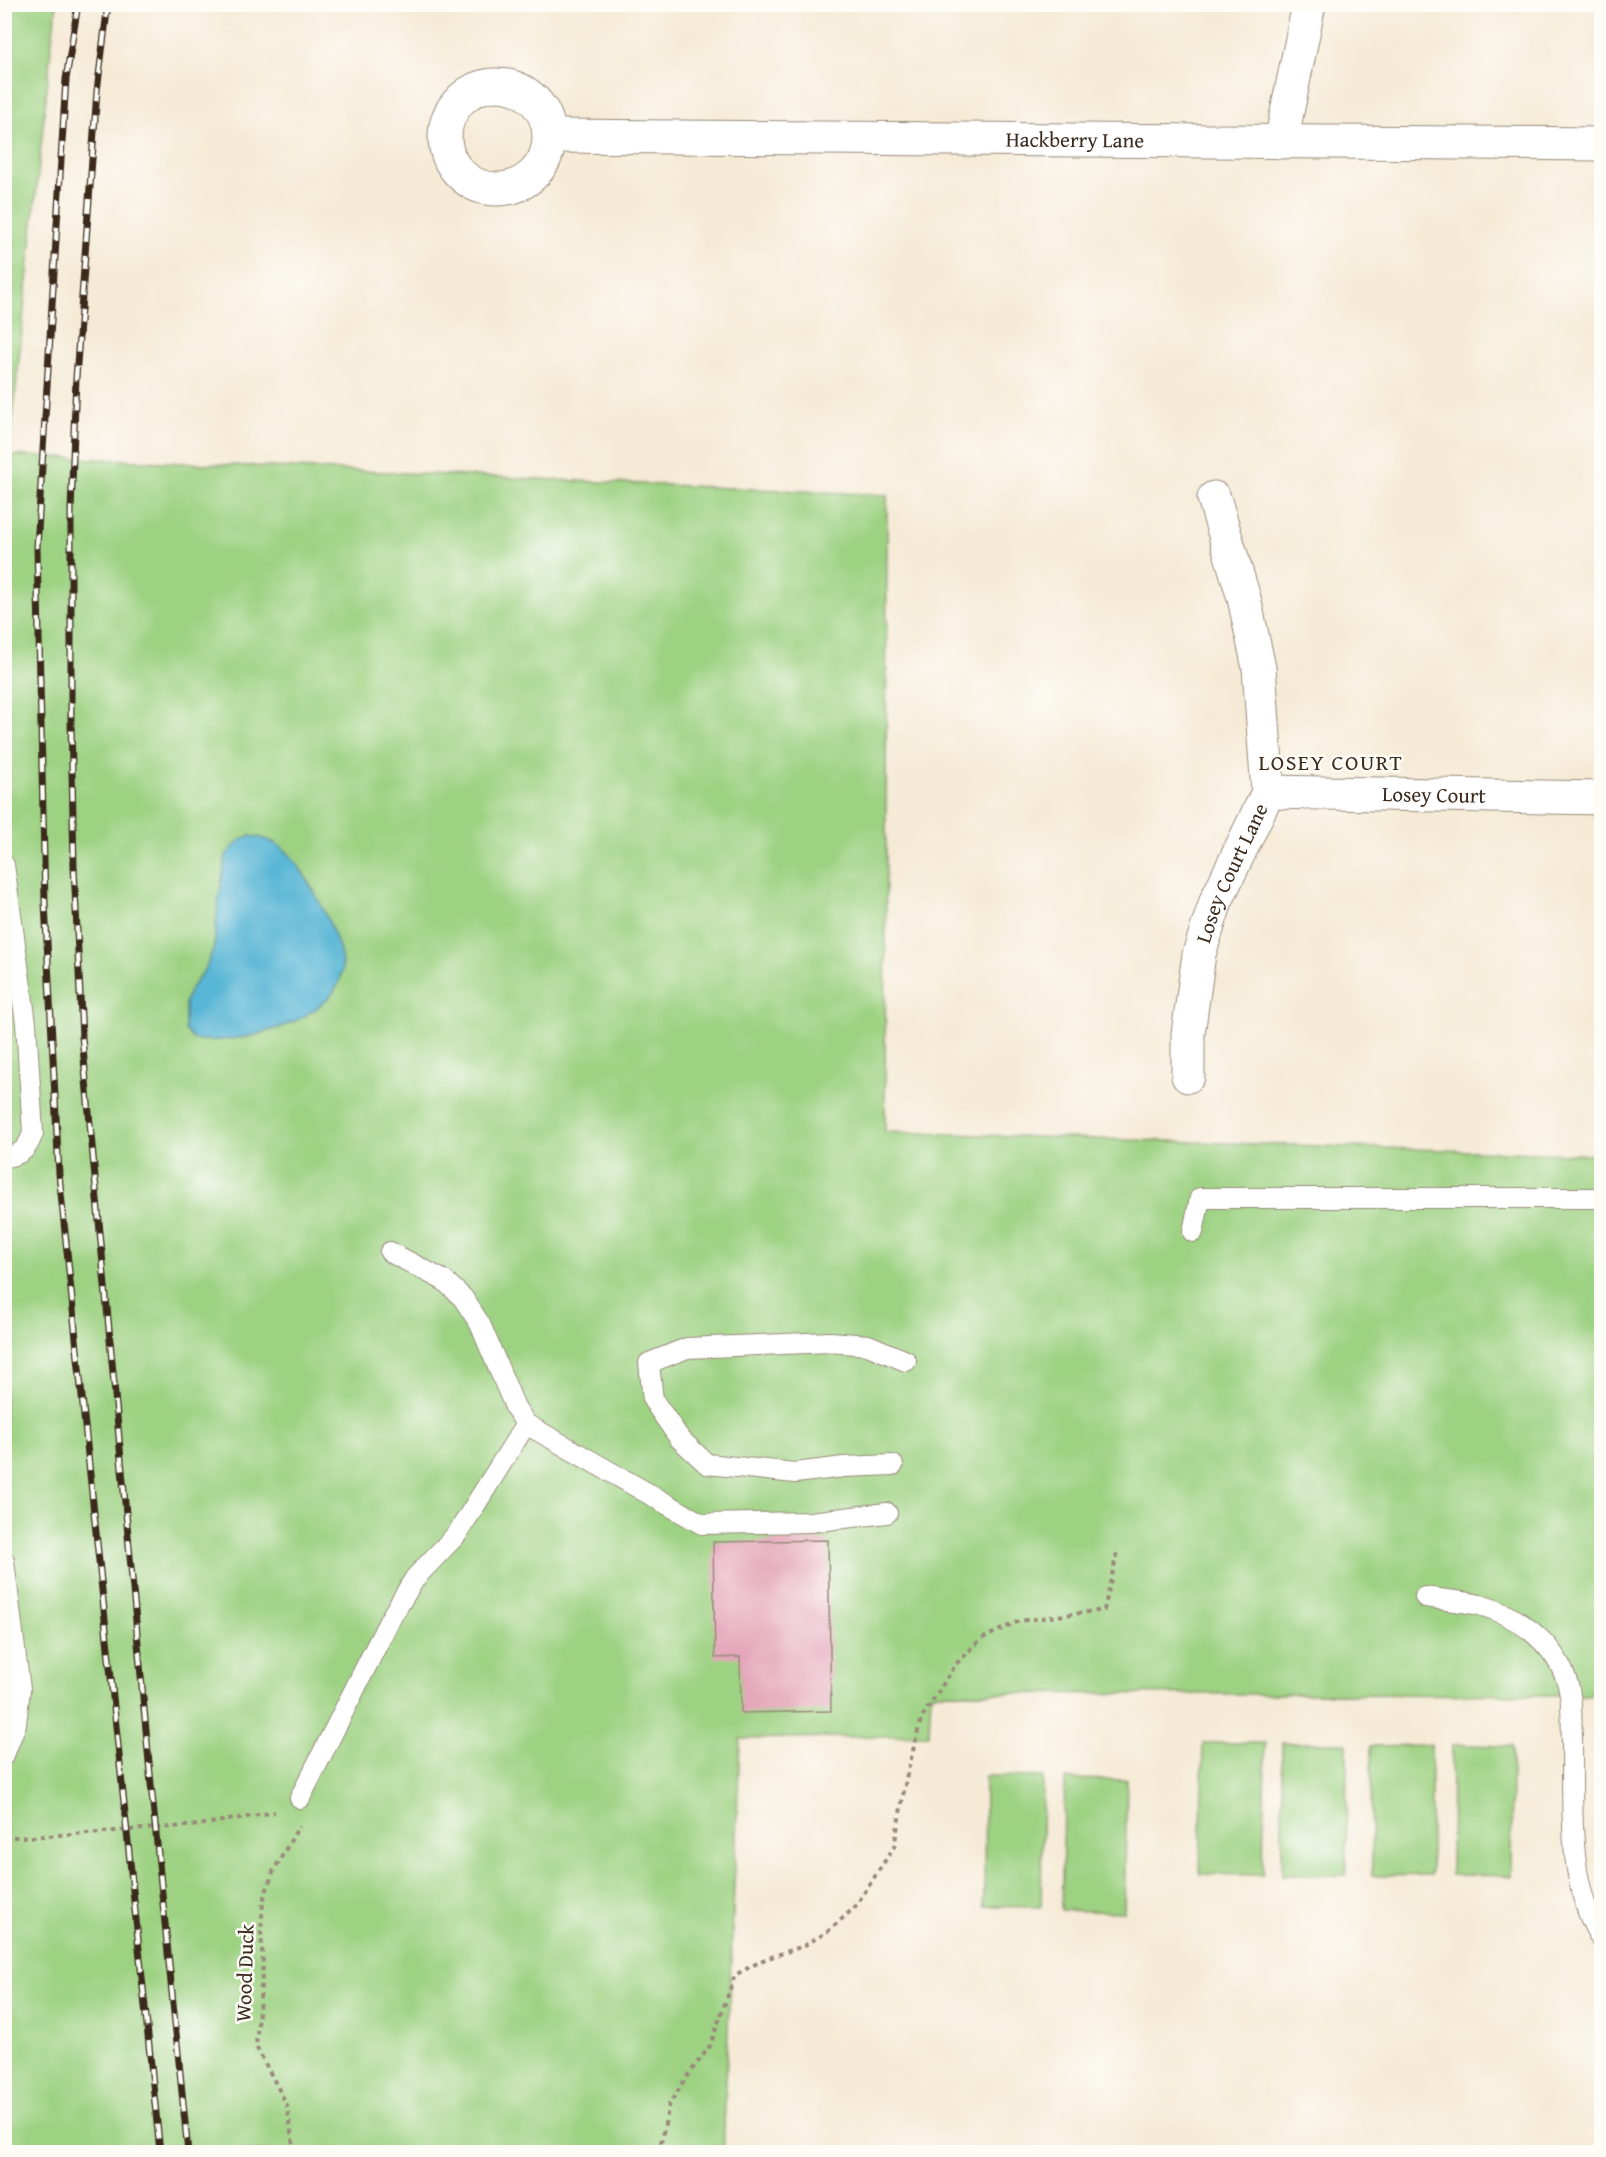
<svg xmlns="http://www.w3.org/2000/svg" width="1606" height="2157" font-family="'Gentium Book Plus',serif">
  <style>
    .green { fill: #9ed283; stroke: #6c7e50; stroke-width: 1.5 }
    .water { fill: #58b6d6; stroke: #4a707a; stroke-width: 1.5 }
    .building { fill: #e4a4b9 }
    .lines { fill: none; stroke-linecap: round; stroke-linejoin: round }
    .service-casing { stroke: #988a7a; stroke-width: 22 }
    .minor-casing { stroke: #988a7a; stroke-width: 35 }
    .path { stroke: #988a7a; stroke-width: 4; stroke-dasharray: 4.5 4.5; stroke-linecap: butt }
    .service { stroke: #fff; stroke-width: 20 }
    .minor { stroke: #fff; stroke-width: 33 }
    .rail-casing { stroke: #3b2a1e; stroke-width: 7 }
    .rail { stroke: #fdfcf7; stroke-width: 4.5; stroke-dasharray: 14; stroke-linecap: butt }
    .labels { text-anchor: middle; stroke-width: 5; stroke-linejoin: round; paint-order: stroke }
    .street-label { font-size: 21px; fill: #3b2a1e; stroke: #fdfcf7 }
    .neighbourhood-label { font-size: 22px; letter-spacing: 1.5px; fill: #3b2a1e; stroke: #fdfcf7 }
  </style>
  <rect width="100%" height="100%" fill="#fdfcf7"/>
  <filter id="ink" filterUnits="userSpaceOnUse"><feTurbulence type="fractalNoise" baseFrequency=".0167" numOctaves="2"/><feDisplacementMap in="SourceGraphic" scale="12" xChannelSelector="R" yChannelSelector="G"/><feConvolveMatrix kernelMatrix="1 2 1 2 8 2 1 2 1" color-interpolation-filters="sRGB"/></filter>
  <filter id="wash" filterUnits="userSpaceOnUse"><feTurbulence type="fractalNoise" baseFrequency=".008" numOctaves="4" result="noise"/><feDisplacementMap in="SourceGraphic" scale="24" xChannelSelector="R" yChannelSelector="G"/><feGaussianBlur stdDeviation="1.35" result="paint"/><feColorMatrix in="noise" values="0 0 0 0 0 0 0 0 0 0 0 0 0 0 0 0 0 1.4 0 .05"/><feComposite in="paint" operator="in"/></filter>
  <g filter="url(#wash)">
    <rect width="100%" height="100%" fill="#f5ead5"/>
    <g class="green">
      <path d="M57,4L52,39L9,455L887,495L885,1132L1601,1155L1602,1695L931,1693L929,1735L740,1739L723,2152H5L4,5Z"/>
      <path d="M1203,1743H1265L1263,1875L1200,1874Z"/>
      <path d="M1282,1743H1347L1346,1875H1282Z"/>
      <path d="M1431,1745V1875L1372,1876L1371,1746Z"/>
      <path d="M1452,1745L1512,1746L1511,1876L1451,1875Z"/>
      <path d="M985,1776L1043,1777L1041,1907L984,1906Z"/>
      <path d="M1065,1779L1127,1780L1124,1912L1061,1910Z"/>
    </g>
    <path class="water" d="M249,836C264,837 275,841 286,851C305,868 344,943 342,969C339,1021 234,1047 193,1039L185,1030V1002L189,991L206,968L214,947L218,904L226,855L240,840Z"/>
    <g id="blocks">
      <path class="building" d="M828,1540L831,1711L741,1713L740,1657L715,1658L713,1542Z"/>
    </g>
  </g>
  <g filter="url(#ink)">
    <use href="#blocks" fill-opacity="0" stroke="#988a7a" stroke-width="1.5"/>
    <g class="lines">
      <defs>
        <g id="service">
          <path d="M4,865L26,1023L33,1133C28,1148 21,1156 4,1157"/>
          <path d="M1193,1232L1200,1198H1602"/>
          <path d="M390,1252L445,1281L463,1298L480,1324L515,1407L526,1424L702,1524L810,1522L887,1513"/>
          <path d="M893,1465L844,1467L795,1473L707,1464L680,1439L653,1400L649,1363L687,1348L830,1342L868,1345L906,1361"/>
          <path d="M4,1561L20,1689L16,1724L4,1755"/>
          <path d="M1425,1597C1443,1600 1462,1601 1480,1605C1516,1615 1551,1640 1565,1676C1573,1694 1571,1719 1572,1739C1573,1803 1566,1885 1602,1940"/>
          <path d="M300,1798L390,1619L415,1578L457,1534L526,1424"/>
        </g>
        <g id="minor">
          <circle cx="497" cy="137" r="52"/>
          <path id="s1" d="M550,136L1602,144"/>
          <path d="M1281,142L1309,4"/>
          <path id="s2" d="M1268,792L1602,798"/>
          <path id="s3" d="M1188,1076V1034L1199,954L1216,901L1268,792L1259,668L1244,598L1214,498"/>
        </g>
      </defs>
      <use href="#service" class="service-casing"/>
      <use href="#minor" class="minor-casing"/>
      <g class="path">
        <path d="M4,1837H31L199,1825L275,1812"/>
        <path d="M294,2152L287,2105L256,2046L263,1964L261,1932L263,1901L273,1872L299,1826"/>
        <path d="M659,2152L669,2105L686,2078L710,2046L735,1975L763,1960L803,1946L826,1933L855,1907L894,1847L907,1774L921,1719L956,1664L981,1639L1019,1621L1104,1610L1118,1549"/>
      </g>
      <use href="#service" class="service"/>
      <use href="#minor" class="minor"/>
      <defs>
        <g id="rail">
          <path d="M78,4L66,79L37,547L45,903L59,1174L160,2152"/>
          <path d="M108,4L97,91L76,378L71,511V721L74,867L82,1037L151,1784L188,2152"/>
        </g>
      </defs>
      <use href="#rail" class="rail-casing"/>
      <use href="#rail" class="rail"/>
    </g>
  </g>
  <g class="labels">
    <g class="street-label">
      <text dy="7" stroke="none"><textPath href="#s1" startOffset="525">Hackberry Lane</textPath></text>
      <text dy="7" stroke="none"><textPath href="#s2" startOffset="166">Losey Court</textPath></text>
      <text dy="7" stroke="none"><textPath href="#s3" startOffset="210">Losey Court Lane</textPath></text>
      <text transform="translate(245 1973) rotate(-88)" y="7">Wood Duck</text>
    </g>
    <g class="neighbourhood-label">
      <text x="1331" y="770">LOSEY COURT</text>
    </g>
  </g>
  <rect width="1606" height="2157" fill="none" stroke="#fdfcf7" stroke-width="24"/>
</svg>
